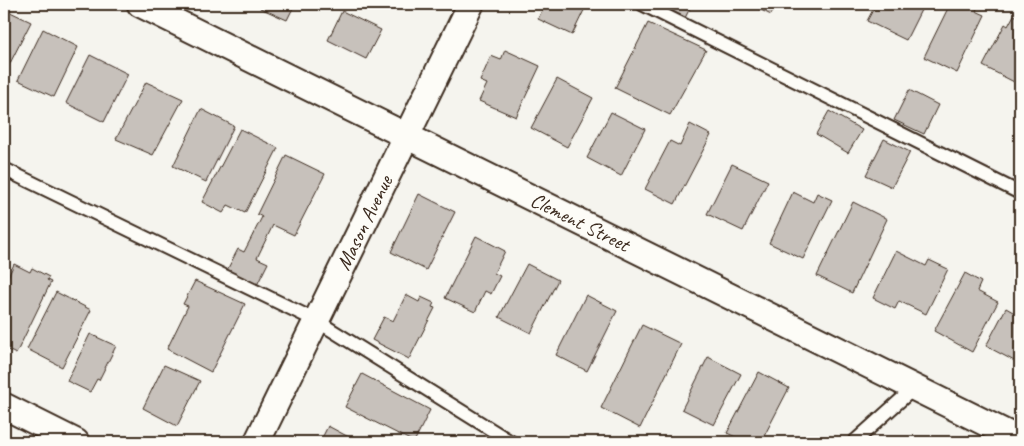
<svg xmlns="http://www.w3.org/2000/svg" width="1024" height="446" font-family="Caveat,sans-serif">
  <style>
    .building { fill: #c7c1bb; stroke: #3b2a1e }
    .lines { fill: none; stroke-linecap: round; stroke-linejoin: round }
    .service-casing { stroke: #3b2a1e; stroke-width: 16 }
    .minor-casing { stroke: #3b2a1e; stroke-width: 29 }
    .service { stroke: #fdfcf7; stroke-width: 12 }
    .minor { stroke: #fdfcf7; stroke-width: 25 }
    .labels { text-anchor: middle; stroke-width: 4.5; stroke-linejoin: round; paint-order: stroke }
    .street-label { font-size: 21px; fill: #3b2a1e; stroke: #fdfcf7 }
  </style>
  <rect width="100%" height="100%" fill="#f5f4ee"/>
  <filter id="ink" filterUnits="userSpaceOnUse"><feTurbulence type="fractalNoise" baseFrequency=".02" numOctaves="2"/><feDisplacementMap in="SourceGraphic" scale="10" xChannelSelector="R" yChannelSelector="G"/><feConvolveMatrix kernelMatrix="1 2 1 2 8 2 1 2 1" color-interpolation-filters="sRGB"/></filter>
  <g filter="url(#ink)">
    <g class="building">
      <path d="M262,4H295L287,20L260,8Z"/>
      <path d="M545,4H587L572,35L538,19Z"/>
      <path d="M661,4H692L685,18L659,6Z"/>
      <path d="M749,4H776L771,15Z"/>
      <path d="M876,4H924L906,40L867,21Z"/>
      <path d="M950,4H979L976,11L985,15L957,73L924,57Z"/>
      <path d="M4,9L31,22L5,73H4Z"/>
      <path d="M342,11L381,30L366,59L328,40Z"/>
      <path d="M1014,15L1020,18V85L983,66L1005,24L1008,26Z"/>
      <path d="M648,23L706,50L670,115L615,88Z"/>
      <path d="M43,29L78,47L54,97L18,80Z"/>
      <path d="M505,50L540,66L516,117L479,101L487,84L480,81L491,56L501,60Z"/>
      <path d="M90,55L128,74L104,122L66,103Z"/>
      <path d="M557,79L593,98L567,147L531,128Z"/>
      <path d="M146,82L183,99L153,155L116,139Z"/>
      <path d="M909,90L938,105L924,134L894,120Z"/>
      <path d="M201,109L234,126L206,182L173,166Z"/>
      <path d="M829,111L862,130L848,153L816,134Z"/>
      <path d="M611,112L645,129L621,176L587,158Z"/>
      <path d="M690,124L711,135L675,204L645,189L670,141L680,146Z"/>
      <path d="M240,129L278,148L245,213L228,205L223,213L202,202Z"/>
      <path d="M884,139L910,152L892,187L866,175Z"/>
      <path d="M286,155L325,174L294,235L273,225L257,258L268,263L255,289L225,274L238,249L244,252L262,217L257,214Z"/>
      <path d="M732,164L768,181L743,231L707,214Z"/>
      <path d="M793,192L813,202L817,193L832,200L803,259L769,243Z"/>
      <path d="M419,194L455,212L426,270L391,252Z"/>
      <path d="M853,202L887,219L852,293L817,276Z"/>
      <path d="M476,236L505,251L494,273L500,276L491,294L485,291L475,312L445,298Z"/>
      <path d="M896,251L926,266L929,260L948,269L926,314L899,301L895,309L873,298Z"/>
      <path d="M14,264L30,272L32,268L49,277L47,280L51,282L16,354L4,348V286Z"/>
      <path d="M527,264L558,280L531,333L499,317Z"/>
      <path d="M965,273L981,282L977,291L998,302L972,352L934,331Z"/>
      <path d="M195,281L245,304L211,372L167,349L188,306L183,304Z"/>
      <path d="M56,292L91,310L62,367L27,349Z"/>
      <path d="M406,295L419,302L421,297L434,303L432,307L435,308L409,359L372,340L384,317L393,321Z"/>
      <path d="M586,295L617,311L587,371L556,355Z"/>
      <path d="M1006,308L1020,316V364L986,346Z"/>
      <path d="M642,325L681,344L640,428L601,408Z"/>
      <path d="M90,334L116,346L99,380L97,379L90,392L67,381Z"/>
      <path d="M708,357L741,374L714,425L682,409Z"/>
      <path d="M164,365L200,381L177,426L143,408Z"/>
      <path d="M759,372L789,388L761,442H746L727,433Z"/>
      <path d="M362,374L430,410L414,442L345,407Z"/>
      <path d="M328,426L358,442H320Z"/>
    </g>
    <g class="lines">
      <defs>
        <g id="service">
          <path d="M642,4L1020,193"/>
          <path d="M4,169L317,321L511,442"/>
          <path d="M854,442L914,388"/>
        </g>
        <g id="minor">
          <path id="s1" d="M140,4L1020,440"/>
          <path d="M4,406L76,442"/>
          <path id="s2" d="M257,442L471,4"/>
        </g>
      </defs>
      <use href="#service" class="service-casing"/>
      <use href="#minor" class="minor-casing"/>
      <use href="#service" class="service"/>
      <use href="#minor" class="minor"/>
    </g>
  </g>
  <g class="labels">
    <g class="street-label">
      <text dy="7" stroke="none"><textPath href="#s1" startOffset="491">Clement Street</textPath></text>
      <text dy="7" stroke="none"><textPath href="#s2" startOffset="244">Mason Avenue</textPath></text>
    </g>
  </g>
  <rect width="1024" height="446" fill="none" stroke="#fdfcf7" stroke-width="20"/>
  <rect x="10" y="10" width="1004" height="426" fill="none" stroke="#3b2a1e" stroke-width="2" filter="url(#ink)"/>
</svg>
